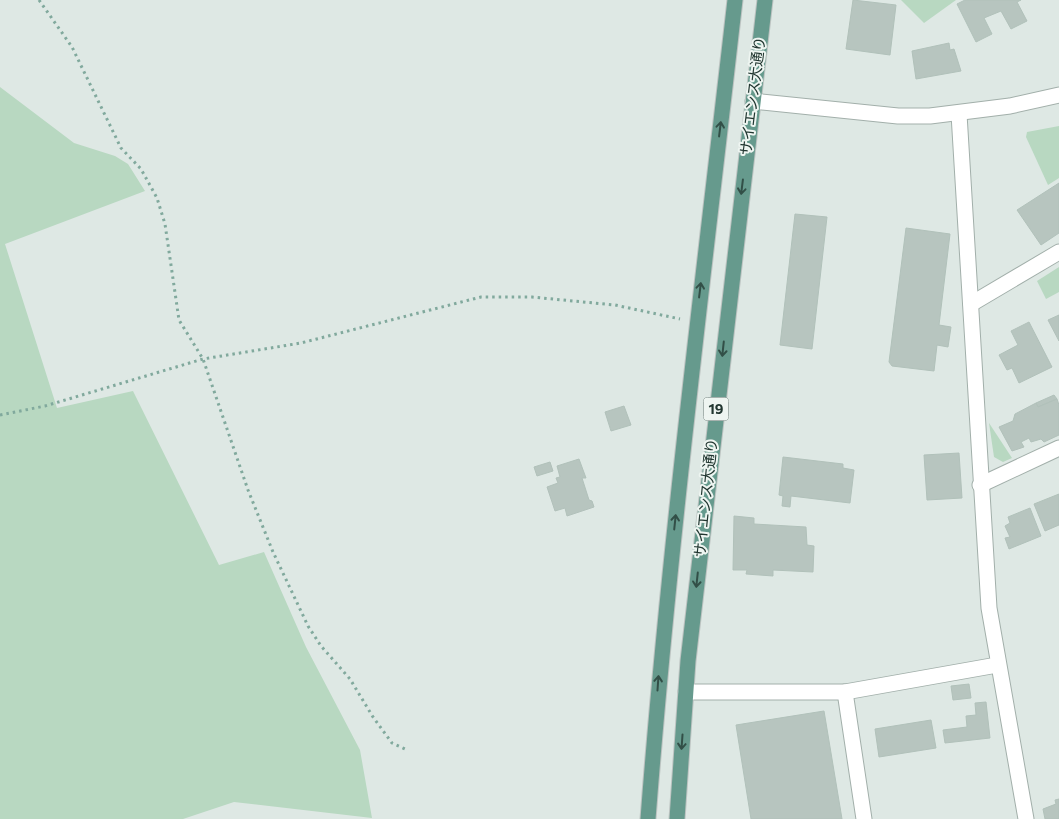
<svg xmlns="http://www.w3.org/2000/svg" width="1059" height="819" font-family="Commissioner,'Noto Sans JP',sans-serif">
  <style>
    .green { fill: #b8d8c1 }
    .building { fill: #b7c5bf; stroke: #b1c1ba }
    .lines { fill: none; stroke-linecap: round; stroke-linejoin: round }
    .minor-casing { stroke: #a2afaa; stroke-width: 17 }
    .tertiary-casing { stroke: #a2afaa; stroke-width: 17 }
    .primary-casing { stroke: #bcc3c1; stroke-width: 17 }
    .path { stroke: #81a99d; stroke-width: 3; stroke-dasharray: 2.5 4; stroke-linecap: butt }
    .minor { stroke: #fff; stroke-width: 15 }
    .tertiary { stroke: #fff; stroke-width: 15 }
    .primary { stroke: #669a8d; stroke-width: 15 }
    .oneway { stroke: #324f47 }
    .labels { text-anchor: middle; stroke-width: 4; stroke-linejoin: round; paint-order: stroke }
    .shield { fill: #eef5f1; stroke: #5e6f6a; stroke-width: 1 }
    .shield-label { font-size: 14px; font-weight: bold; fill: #213630 }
    .street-label { font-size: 15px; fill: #213630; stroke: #eef5f1 }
  </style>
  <rect width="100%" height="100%" fill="#dee8e4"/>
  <g class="green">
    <path d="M901,0H956L924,23Z"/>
    <path d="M0,87L74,143L115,156L128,164L145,191L5,244L57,408L133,391L219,565L264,552L306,647L360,750L372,818L234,802L183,819H0Z"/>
    <path d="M1059,126V178L1048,185L1026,137L1027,132Z"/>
    <path d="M1059,267V292L1046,299L1037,281Z"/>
    <path d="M989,423L1012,458L1003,462L994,457Z"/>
  </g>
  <g class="building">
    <path d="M853,0L896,5L890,55L846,49Z"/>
    <path d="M965,0H1021L1017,2L1027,21L1011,29L1001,11L984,18L992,34L976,42L957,4Z"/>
    <path d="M949,43L950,50L954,49L961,71L916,79L912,51Z"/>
    <path d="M1059,183V233L1041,245L1017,210Z"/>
    <path d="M795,214L827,217L812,349L780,345Z"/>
    <path d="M906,228L950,234L939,325L951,327L948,347L937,345L934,371L892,366L889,362Z"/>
    <path d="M1059,315V341L1048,320Z"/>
    <path d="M1029,322L1052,367L1019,383L1012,368L1007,370L999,355L1018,345L1011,331Z"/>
    <path d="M1054,395L1057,399L1038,407L1036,403Z"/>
    <path d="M1057,399L1059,405V435L1044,442L1041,439L1031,442L1029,438L1021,442L1024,447L1012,451L999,427L1013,421L1015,414L1036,403L1038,407Z"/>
    <path d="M624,406L631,425L611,431L605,412Z"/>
    <path d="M959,453L962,498L927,500L924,455Z"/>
    <path d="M783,457L843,464V468L854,470L850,503L791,496L790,507L782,506L783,496L779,495Z"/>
    <path d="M579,459L586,478H582L589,500L592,501L594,507L567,516L565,508L555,511L547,487L558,483L556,478L560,477L557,466Z"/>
    <path d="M550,462L553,471L537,476L534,467Z"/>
    <path d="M1059,494V525L1045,531L1034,504Z"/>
    <path d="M1030,508L1041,536L1009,549L1005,538L1010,537L1005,526L1010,523L1008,517Z"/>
    <path d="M734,516L754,518V524L806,527L807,545L814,546L813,572L773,570V576L746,574L747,570H733Z"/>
    <path d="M969,684L971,698L953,700L951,686Z"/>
    <path d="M986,702L990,738L945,743L943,730L967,727L966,716L976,715L975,703Z"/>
    <path d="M824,711L842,819H751L736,725Z"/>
    <path d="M931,720L936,748L879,757L875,729Z"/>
    <path d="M1059,799V819H1045L1043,809L1056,804L1055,800Z"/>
  </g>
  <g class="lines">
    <defs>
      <g id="minor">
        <path d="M971,304L1059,252"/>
        <path d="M980,485L1059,448"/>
        <path d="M686,692H845L997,665"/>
        <path d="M845,692L864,819"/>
      </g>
      <g id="tertiary">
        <path d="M753,101L898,116H930L1010,106L1059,95"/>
        <path d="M959,114L989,608L1026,819"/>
      </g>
      <g id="primary">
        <path d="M648,819C669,545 704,273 735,0"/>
        <path d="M677,819L688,661L765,0"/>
      </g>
    </defs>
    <use href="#minor" class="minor-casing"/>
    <use href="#tertiary" class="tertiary-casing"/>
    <use href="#primary" class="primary-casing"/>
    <g class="path">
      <path d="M39,0L72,47L121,148L141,169L157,198L165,224L179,320L203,359L248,490L273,552L308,626L321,646L350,679L373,717L392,743L405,749"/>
      <path d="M0,415L45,406L203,359L301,343L481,297H532L615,305L680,319"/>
    </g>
    <use href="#minor" class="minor"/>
    <use href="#tertiary" class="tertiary"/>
    <use href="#primary" class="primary"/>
  </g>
  <defs><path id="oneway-shaft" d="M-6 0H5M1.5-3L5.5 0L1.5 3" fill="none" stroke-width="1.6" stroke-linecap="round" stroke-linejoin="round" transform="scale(1.25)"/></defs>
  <g class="oneway">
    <use href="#oneway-shaft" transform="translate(720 129) rotate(-83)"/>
    <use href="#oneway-shaft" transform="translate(742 187) rotate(97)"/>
    <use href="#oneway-shaft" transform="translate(700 290) rotate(-83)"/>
    <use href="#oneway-shaft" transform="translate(723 349) rotate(96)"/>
    <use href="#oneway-shaft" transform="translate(675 522) rotate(-84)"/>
    <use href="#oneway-shaft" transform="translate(697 580) rotate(96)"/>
    <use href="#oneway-shaft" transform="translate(658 683) rotate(-86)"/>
    <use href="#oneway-shaft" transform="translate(682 742) rotate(94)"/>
  </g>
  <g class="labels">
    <rect class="shield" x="703.5" y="397.5" width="25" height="23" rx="4"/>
    <g class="shield-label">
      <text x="716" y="414">19</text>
    </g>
    <g class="street-label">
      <text transform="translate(753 96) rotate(-83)" y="5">サイエンス大通り</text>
      <text transform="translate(706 498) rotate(-84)" y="5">サイエンス大通り</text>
    </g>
  </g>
</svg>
